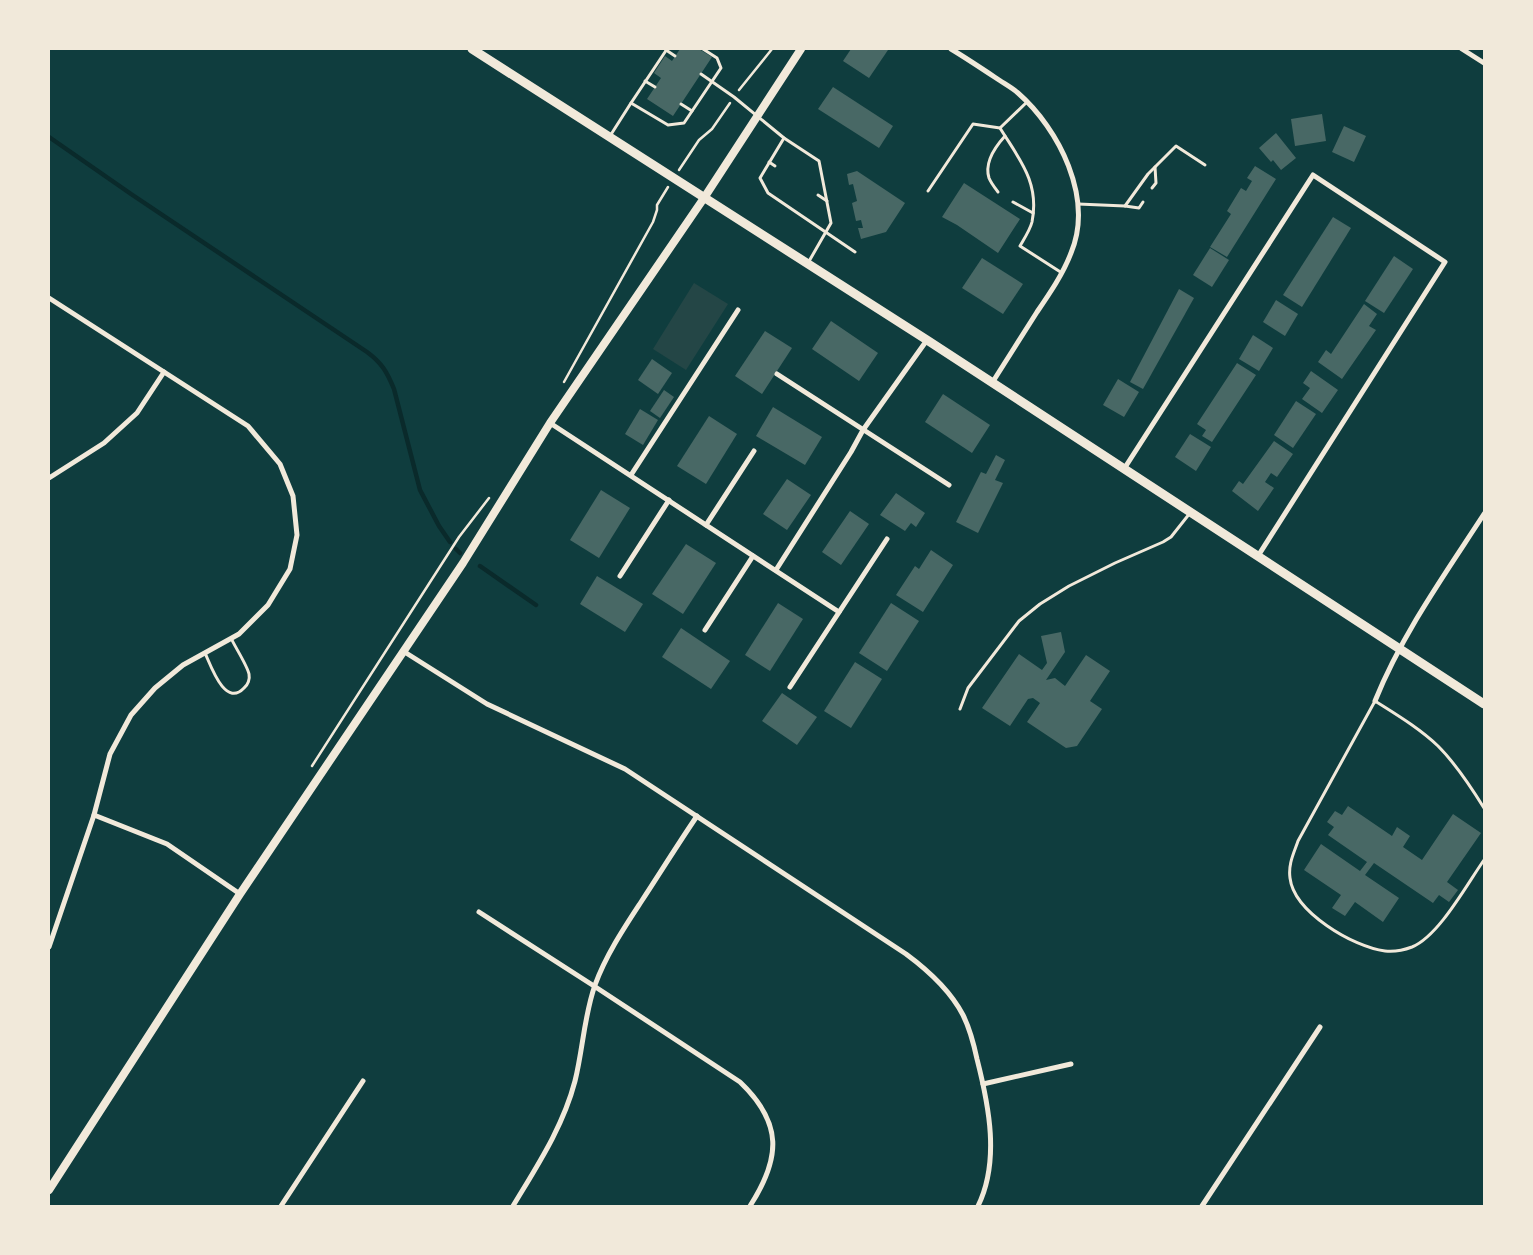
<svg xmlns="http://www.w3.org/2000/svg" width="1533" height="1255" font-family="Arial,sans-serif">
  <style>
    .green { fill: #244646 }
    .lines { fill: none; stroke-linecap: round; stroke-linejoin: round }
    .stream { stroke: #0a2a2b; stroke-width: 4.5 }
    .building { fill: #486865 }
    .path { stroke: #f1e9da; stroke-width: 2.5 }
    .service { stroke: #f1e9da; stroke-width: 3 }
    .minor { stroke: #f1e9da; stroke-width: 5 }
    .tertiary { stroke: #f1e9da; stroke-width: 8 }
    .secondary { stroke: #f1e9da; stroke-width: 9 }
  </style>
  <rect width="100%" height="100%" fill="#0f3d3e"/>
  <path class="green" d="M694,283L728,304L686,370L653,349Z"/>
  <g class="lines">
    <g class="stream">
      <path d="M49,137L131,194L367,352C382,363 387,372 394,389L420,490L439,526L450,542"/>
      <path d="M456,549L460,553"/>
      <path d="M480,566L536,605"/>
    </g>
  </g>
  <g class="building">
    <path d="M680,49H699L712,57L673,116L647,99L661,78L654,73L665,56L672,61Z"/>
    <path d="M851,49H887L888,50L869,78L843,61Z"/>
    <path d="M833,87L893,126L879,148L818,109Z"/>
    <path d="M1322,114L1326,141L1295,146L1291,119Z"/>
    <path d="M1344,126L1366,136L1354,162L1332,152Z"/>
    <path d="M1276,133L1296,158L1281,170L1273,160L1271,162L1259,148Z"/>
    <path d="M1255,166L1276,179L1227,257L1210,247L1231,214L1227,211L1241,188L1246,191L1252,181L1247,178Z"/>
    <path d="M857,171L905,203L886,232L861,239L858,228H863L861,220L856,221L852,203L857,201L853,184L849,185L847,174Z"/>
    <path d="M964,183L1020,219L998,253L957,225L942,217Z"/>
    <path d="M1333,217L1351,228L1302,307L1283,295Z"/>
    <path d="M1210,248L1229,260L1212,287L1193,275Z"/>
    <path d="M1394,256L1413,269L1384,313L1365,301Z"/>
    <path d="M982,258L1023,284L1003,314L962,288Z"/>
    <path d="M1179,289L1194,298L1143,389L1130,382Z"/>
    <path d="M1276,300L1298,314L1285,336L1263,322Z"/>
    <path d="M1364,304L1377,314L1369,326L1376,330L1342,379L1318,362L1326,350L1331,354Z"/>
    <path d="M831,321L878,353L859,381L812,349Z"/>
    <path d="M765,331L792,348L762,394L735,376Z"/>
    <path d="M1253,335L1273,348L1259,371L1239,359Z"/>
    <path d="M652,359L672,373L658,394L638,380Z"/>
    <path d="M1237,363L1256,375L1212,442L1202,436L1206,430L1197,424Z"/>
    <path d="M1311,371L1338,390L1322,413L1302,399L1310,388L1303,383Z"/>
    <path d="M1118,379L1139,392L1124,417L1103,405Z"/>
    <path d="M664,390L674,397L660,418L650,411Z"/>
    <path d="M943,394L990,425L972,453L925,422Z"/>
    <path d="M1296,401L1316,414L1293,448L1274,435Z"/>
    <path d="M773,407L822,437L805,465L756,436Z"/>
    <path d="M640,409L658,420L643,445L625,434Z"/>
    <path d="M709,416L737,434L706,484L677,466Z"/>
    <path d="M1190,434L1211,447L1196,471L1175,457Z"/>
    <path d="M1274,441L1293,454L1277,477L1271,473L1265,482L1274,488L1258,511L1232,491L1239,481L1243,484Z"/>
    <path d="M996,455L1005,460L995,480L1003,483L978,533L956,522L981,472L986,474Z"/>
    <path d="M787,479L811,495L787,530L763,514Z"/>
    <path d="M601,490L630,508L599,558L570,540Z"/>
    <path d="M896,493L925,513L916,527L911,523L905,531L880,515Z"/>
    <path d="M850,511L869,524L841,565L822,552Z"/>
    <path d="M686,544L716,563L683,614L652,594Z"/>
    <path d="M931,550L953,565L923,612L896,595L915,566L919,569Z"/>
    <path d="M597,576L643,604L625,632L580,604Z"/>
    <path d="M778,603L803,619L770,671L745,655Z"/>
    <path d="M891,603L919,621L887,671L859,653Z"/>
    <path d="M681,628L730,661L711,689L662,657Z"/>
    <path d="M1061,632L1065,652L1046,680L1055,678L1065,686L1086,655L1110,671L1090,701L1102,709L1077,746L1066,748L1027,722L1040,703L1033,698L1028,699L1010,726L982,708L1019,654L1042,670L1047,663L1041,636Z"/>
    <path d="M855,662L882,679L851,728L824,711Z"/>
    <path d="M782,693L817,717L797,745L762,721Z"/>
    <path d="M1348,806L1392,836L1397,827L1410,836L1403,847L1422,860L1453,814L1481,833L1447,882L1458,890L1449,902L1439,895L1433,903L1374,863L1365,875L1399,898L1383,922L1355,902L1345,916L1332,908L1341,895L1304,870L1321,844L1360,871L1367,862L1328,835L1334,827L1327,822L1335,811L1342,815Z"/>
  </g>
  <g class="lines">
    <g class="path">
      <path d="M739,90L772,49"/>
      <path d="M679,170L699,140L712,129L730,103"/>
      <path d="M564,382L653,222L657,210V205L668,187"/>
      <path d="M312,766L459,537L489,498"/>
    </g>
    <g class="service">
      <path d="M667,49L631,103L668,125L684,123L721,68L717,58L703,49"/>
      <path d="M666,50L675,56"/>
      <path d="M701,74L734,97L784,138L819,161L831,223L808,263"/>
      <path d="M645,81L655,87"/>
      <path d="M681,104L692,111"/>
      <path d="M1000,128C1019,159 1040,182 1032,222C1030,230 1024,239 1020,246L1062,273"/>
      <path d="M610,136L631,103"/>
      <path d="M784,138L760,178L768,193L855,252"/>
      <path d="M769,162L775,166"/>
      <path d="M1152,188L1156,183L1155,167"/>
      <path d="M928,191L973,124L1000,128L1027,102"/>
      <path d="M998,192C995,188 991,183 989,178C984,162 995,147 1005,136"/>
      <path d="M818,195L827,201"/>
      <path d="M1013,202L1033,213"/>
      <path d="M1078,204L1125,206L1148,174L1176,146L1205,165"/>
      <path d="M1125,206L1139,208L1143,202"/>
      <path d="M205,653C211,666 225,708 244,688C248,685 250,679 249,674C247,665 235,647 231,638"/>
      <path d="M960,709L968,688L1019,621L1040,604L1069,586L1115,563L1163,542L1171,537L1190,513"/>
      <path d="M1484,808C1471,787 1456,764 1438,746C1419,728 1397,715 1375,701L1298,841C1294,853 1288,864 1290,878C1294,912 1353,947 1385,951C1394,952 1404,950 1412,947C1439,936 1467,884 1484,860"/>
    </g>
    <g class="minor">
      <path d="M951,49C966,58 981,68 996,78C1003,83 1011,87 1018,93C1059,129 1094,198 1071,253C1063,274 1050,293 1037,312C1022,336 1007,359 992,383"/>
      <path d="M1462,49L1484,63"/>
      <path d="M49,298L248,426L280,464L293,496L297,535L290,569L268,605L239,634L183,665L155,688L131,715L110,754L94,815L49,947"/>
      <path d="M777,374L949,485"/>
      <path d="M550,423L839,612"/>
      <path d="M1124,469L1313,175L1445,262L1258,556"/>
      <path d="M631,475L738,310"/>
      <path d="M49,478L104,443L137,413L164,372"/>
      <path d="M706,525L754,451"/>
      <path d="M776,570L851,452L863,430L927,340"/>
      <path d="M620,576L669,500"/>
      <path d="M705,630L753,556"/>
      <path d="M403,651L487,704L625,769L906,954C929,971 950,990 963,1015C970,1029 974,1045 977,1059C989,1106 1000,1161 978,1206"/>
      <path d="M790,687L887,539"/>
      <path d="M1375,701C1402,634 1445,574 1484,514"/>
      <path d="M94,815L167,844L240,894"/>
      <path d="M479,912L594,986L740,1082C783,1123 781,1158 750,1206"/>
      <path d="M983,1084L1071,1064"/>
      <path d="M281,1206L363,1081"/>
      <path d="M513,1206C537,1166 563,1127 575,1081C583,1049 584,1016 595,985C606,955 624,928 641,902C660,873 678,844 697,816"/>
      <path d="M1202,1206L1320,1027"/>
    </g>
    <path class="tertiary" d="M49,1190L240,894L463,563L550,423L704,198L801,49"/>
    <path class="secondary" d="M472,49L927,340L1484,704"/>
  </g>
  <rect width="1533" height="1255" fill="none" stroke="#f1e9da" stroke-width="100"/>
</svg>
